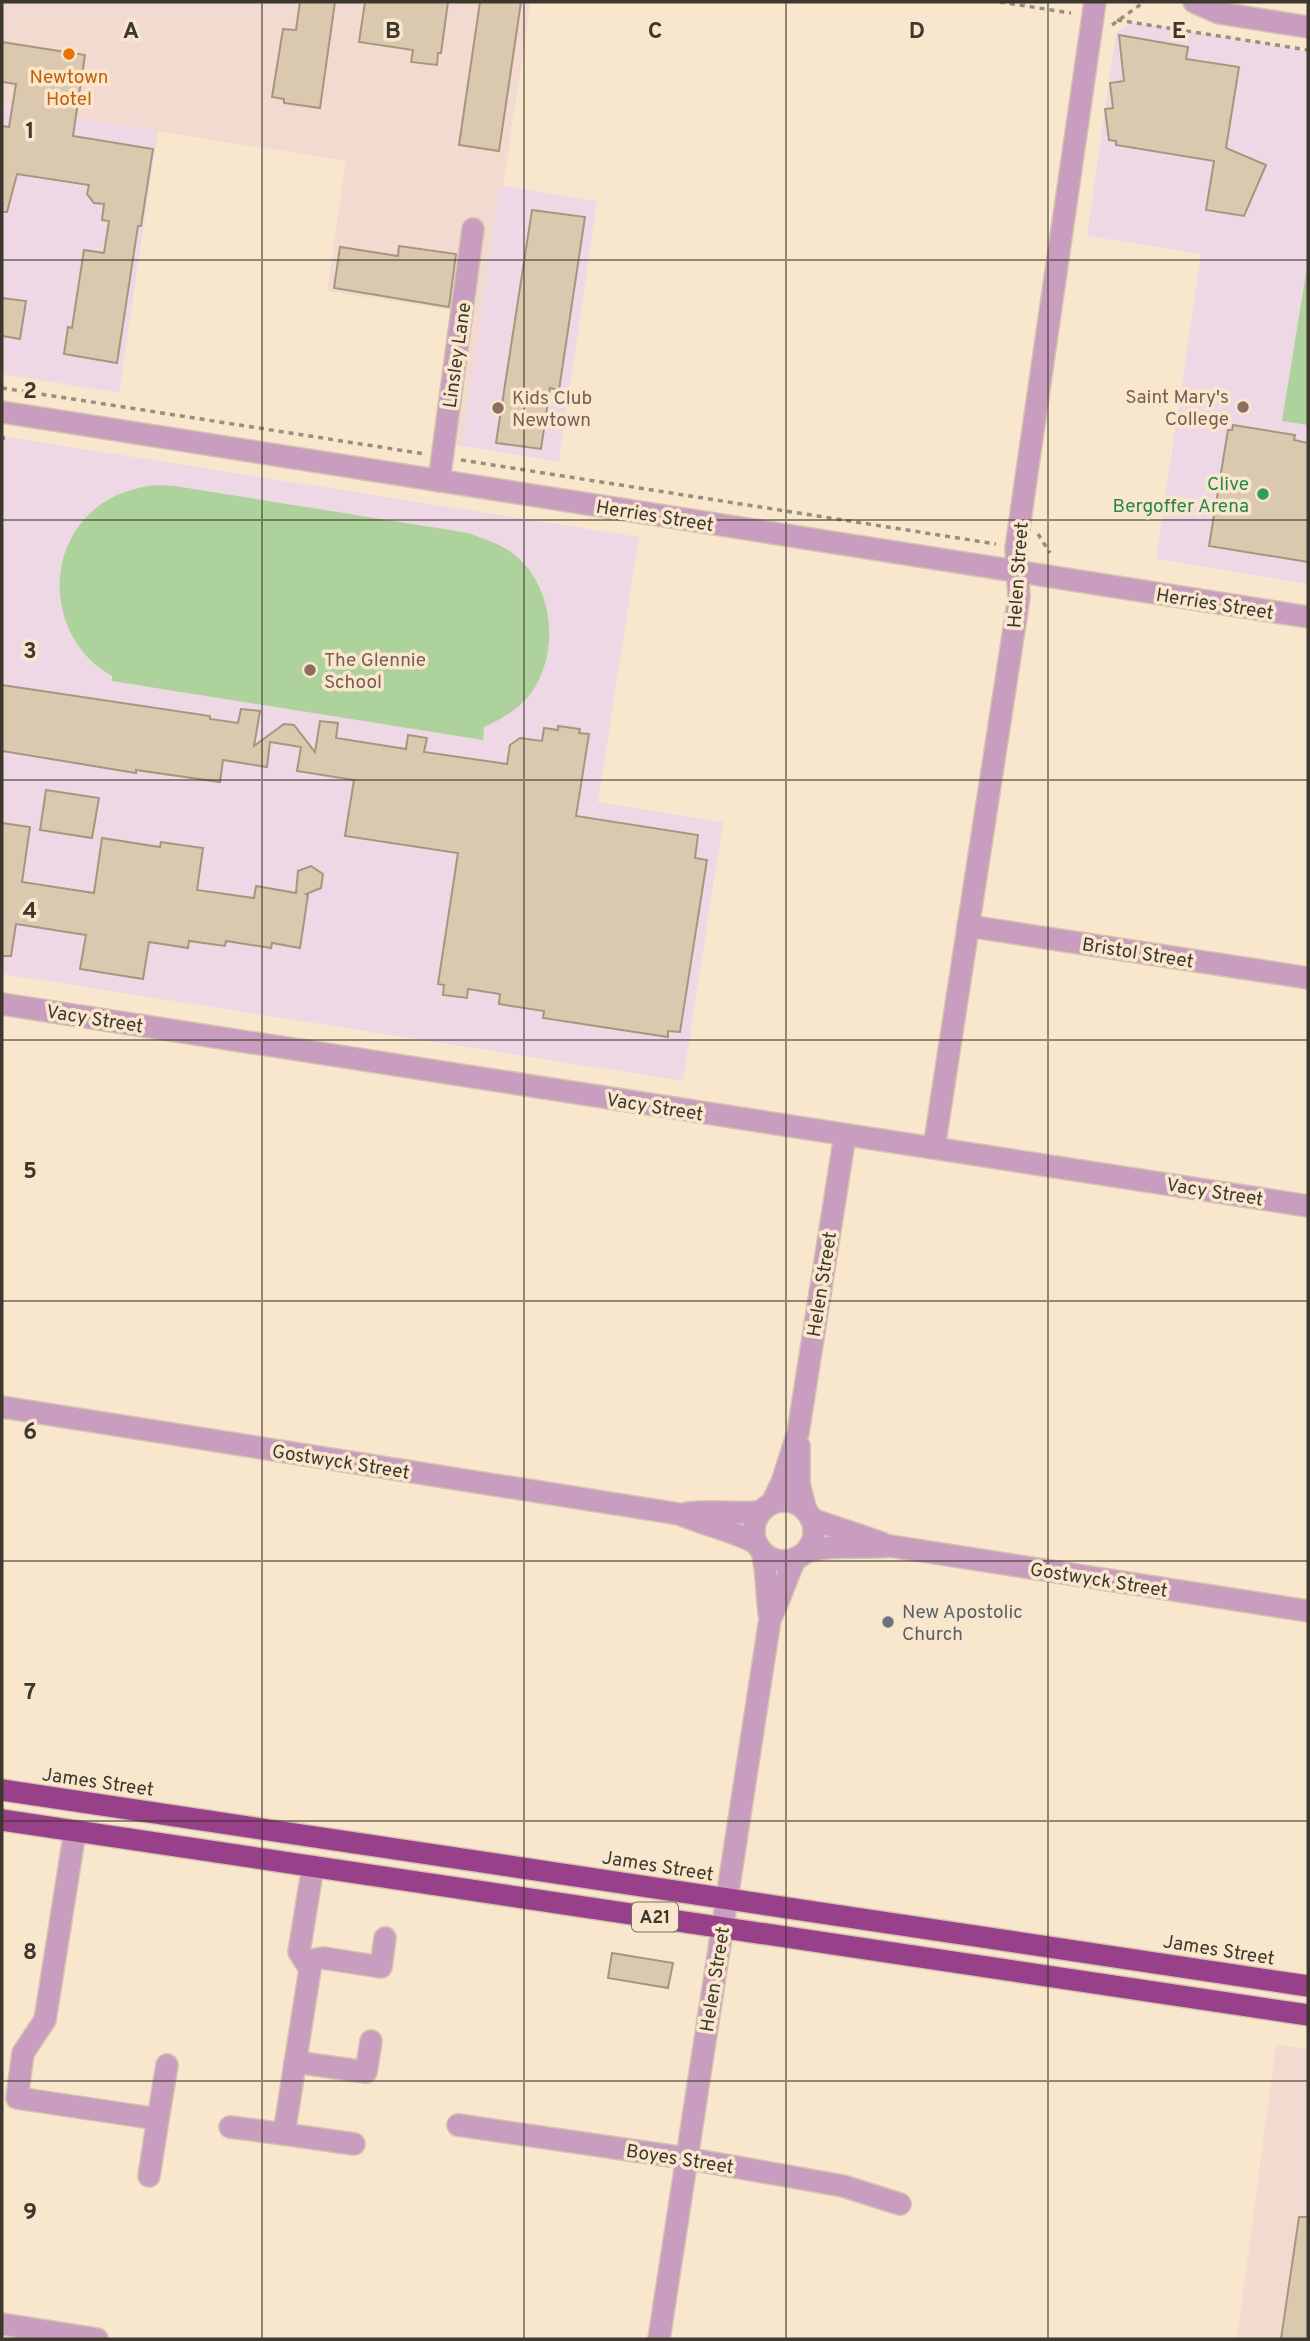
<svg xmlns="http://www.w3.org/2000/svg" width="1310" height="2341" font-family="Overpass,sans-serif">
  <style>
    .commercial { fill: #f2dad0 }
    .education { fill: #efd8e5 }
    .green { fill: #aed29b }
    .building { fill: #dac9af; stroke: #a6967e; stroke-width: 2 }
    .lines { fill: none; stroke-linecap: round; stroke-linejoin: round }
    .minor-casing { stroke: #d4c4ad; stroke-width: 24 }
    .highway-casing { stroke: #d4c4ad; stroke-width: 24 }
    .path { stroke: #9a8e7c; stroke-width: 3.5; stroke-dasharray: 5 5; stroke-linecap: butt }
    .minor { stroke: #c89dbf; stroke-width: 21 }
    .highway { stroke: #99408a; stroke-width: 21 }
    .grid { fill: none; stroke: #3e372d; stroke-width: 2; stroke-opacity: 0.55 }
    .food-dot { fill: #e8710a; stroke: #f9e7cd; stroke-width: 2.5 }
    .education-dot { fill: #8d6e63; stroke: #f9e7cd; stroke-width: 2.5 }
    .leisure-dot { fill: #2e9e5b; stroke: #f9e7cd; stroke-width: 2.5 }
    .worship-dot { fill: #6b7280; stroke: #f9e7cd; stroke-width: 2.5 }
    .labels { text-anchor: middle; stroke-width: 7; stroke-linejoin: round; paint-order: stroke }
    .shield { fill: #f9e7cd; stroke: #766c5d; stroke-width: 2 }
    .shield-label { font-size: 18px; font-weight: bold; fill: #3e372d }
    .food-label { font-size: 19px; fill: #c56008; stroke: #f9e7cd }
    .street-label { font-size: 19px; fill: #3e372d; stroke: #f9e7cd }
    .education-label { font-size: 19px; fill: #785e54; stroke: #f9e7cd; text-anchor: start }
    .leisure-label { font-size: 19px; fill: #27864d; stroke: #f9e7cd; text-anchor: end }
    .worship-label { font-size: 19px; fill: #5b616d; stroke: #f9e7cd; text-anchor: start }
    .grid-label { font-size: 23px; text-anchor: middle; font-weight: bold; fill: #3e372d; stroke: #f9e7cd; stroke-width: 7; stroke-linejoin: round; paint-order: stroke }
  </style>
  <rect width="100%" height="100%" fill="#f9e7cd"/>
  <g class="commercial">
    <path d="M2,2H531L503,186H500L462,446L433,442L452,310L327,291L346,161L2,107Z"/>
    <path d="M1276,2045L1308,2049V2339H1237Z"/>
  </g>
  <g class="education">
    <path d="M1131,22L1308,51V584L1156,559L1201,254L1087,236L1116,33Z"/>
    <path d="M2,107L158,131L119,393L2,374Z"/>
    <path d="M500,185L597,201L559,462L462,446Z"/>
    <path d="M2,436L639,537L598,802L723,822L683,1081L2,974Z"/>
  </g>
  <g class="green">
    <path d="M1308,261V425L1282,421Z"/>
    <path d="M155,485L175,486L468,533C482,538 495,542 508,550C553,579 562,650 531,693C519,709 502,719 484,727L483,740L112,681V676C50,642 41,553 96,508C113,494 133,488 155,485Z"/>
  </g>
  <g class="building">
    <path d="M300,2H335L320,108L284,103V99L272,97L283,29L296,30Z"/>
    <path d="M365,2H448L441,53H438L437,65L411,62L413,50L359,42Z"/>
    <path d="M480,2H521L499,151L459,145Z"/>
    <path d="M1119,35L1188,47L1186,59L1239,67L1226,148L1266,165L1244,216L1206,210L1214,161L1116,145V141L1109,140L1105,109L1113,108L1110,83L1124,81Z"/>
    <path d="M2,42L85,55L73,136L153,149L141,226H138L117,363L64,354L68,327L72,328L84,250L104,253L109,221L102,220L104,204L94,203L87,194L89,185L17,174L7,212H2V126L9,127L16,84L2,82Z"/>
    <path d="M532,210L585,217L559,390L550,388L541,449L496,443Z"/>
    <path d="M399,246L456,254L449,307L334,288L340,247L398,256Z"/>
    <path d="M2,298L26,301L20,339L2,336Z"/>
    <path d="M1233,425L1295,435L1294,440L1308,443V562L1209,546L1228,430H1232Z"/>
    <path d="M2,685L210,716V719L238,723L241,709L260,711L254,746L284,724L294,725L315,752L320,721L338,723L336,738L406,749L408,735L427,738L424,752L507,764L510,745L520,738L542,741L544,728L558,730V726L580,729L579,733L589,734L576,816L698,835L695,858L707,860L680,1032L668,1031V1037L543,1018L544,1011L499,1004L500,994L468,989L467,998L443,995L444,985L438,984L458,853L345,836L354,780L297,771L301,747L270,742L267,767L223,760L220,782L136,770V773L2,751Z"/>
    <path d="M46,790L99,798L92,838L40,830Z"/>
    <path d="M2,823L30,827L22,882L94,893L102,838L160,847L161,842L203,848L197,890L254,898L256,886L296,893L298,871L311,866L323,874L321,888L306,894L308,895L300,948L272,943L271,948L226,941L225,946L189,941L188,948L149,942L143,979L80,969L86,935L16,924L11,956H2Z"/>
    <path d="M612,1953L673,1963L668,1988L608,1978Z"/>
    <path d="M1299,2217H1308V2339H1281Z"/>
  </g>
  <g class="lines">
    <defs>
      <g id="minor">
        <path d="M1194,2L1219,13L1308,27"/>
        <path d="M2,412L1308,617"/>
        <path d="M439,481L473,229"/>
        <path d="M968,926L1308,978"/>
        <path d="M2,1004L1308,1206"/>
        <path d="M934,1148L1019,597L1016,548L1095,2"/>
        <path d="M2,1407L679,1514C705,1525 731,1530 756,1543"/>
        <path d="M799,1446V1484L806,1511"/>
        <circle cx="784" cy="1531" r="30"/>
        <path d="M772,1503L782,1482L798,1433L845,1135"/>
        <path d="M688,1513C713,1510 737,1514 761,1512"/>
        <path d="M811,1519L882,1543"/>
        <path d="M804,1553C831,1543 861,1549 890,1546L1308,1611"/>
        <path d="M771,1617C781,1598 786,1577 796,1558"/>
        <path d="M75,1831L45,2020L23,2053L17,2098L158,2119L167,2065"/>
        <path d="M313,1866L299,1952L310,1969L284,2134L354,2144"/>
        <path d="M306,1961L323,1958L381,1967L385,1938"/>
        <path d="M295,2062L366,2072L371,2041"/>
        <path d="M458,2125L685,2158L843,2186L900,2204"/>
        <path d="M230,2127L284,2134"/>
        <path d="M149,2176L158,2119"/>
        <path d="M2,2324L97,2339"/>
        <path d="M659,2339L770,1619C766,1596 768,1573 762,1551"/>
      </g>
      <g id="highway">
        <path d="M2,1790L1308,1986"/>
        <path d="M2,1820L1308,2015"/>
      </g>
    </defs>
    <use href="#minor" class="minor-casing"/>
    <use href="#highway" class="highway-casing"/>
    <g class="path">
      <path d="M1000,2L1071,13"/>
      <path d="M1117,20L1308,50"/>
      <path d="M1112,25L1144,2"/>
      <path d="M2,388L425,454"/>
      <path d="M2,438H5"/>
      <path d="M461,460L996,544"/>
      <path d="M1038,534L1050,553"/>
    </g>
    <use href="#minor" class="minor"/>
    <use href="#highway" class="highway"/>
  </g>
  <path class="grid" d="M262,2V2339M524,2V2339M786,2V2339M1048,2V2339M2,260H1308M2,520H1308M2,780H1308M2,1040H1308M2,1301H1308M2,1561H1308M2,1821H1308M2,2081H1308"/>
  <circle class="food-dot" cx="69" cy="54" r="7"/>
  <g class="education-dot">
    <circle cx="1243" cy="407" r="7"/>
    <circle cx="498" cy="408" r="7"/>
    <circle cx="310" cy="670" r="7"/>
  </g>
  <circle class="leisure-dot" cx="1263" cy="494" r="7"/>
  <circle class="worship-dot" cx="888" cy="1622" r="7"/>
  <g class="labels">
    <rect class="shield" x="632" y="1902.5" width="46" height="29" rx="5"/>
    <g class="shield-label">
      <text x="655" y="1923">A21</text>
    </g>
    <g class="food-label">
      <text x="69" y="83">Newtown<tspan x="69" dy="22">Hotel</tspan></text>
    </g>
    <g class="street-label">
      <text transform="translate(456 355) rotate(-82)" y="7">Linsley Lane</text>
      <text transform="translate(655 515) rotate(9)" y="7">Herries Street</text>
      <text transform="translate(1017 575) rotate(-86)" y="7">Helen Street</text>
      <text transform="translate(1215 603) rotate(9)" y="7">Herries Street</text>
      <text transform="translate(1138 952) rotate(9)" y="7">Bristol Street</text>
      <text transform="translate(95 1018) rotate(9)" y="7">Vacy Street</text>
      <text transform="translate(655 1106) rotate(9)" y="7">Vacy Street</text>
      <text transform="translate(1215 1191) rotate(9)" y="7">Vacy Street</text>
      <text transform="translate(821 1284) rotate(-81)" y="7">Helen Street</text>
      <text transform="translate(341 1461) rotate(9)" y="7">Gostwyck Street</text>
      <text transform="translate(1099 1579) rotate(9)" y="7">Gostwyck Street</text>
      <text transform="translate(98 1781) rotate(8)" y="7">James Street</text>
      <text transform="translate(658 1865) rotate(9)" y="7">James Street</text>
      <text transform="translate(1219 1949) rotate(9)" y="7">James Street</text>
      <text transform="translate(714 1979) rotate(-81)" y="7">Helen Street</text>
      <text transform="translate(680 2158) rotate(9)" y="7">Boyes Street</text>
    </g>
    <g class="education-label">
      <text x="1229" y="403" text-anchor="end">Saint Mary's<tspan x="1229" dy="22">College</tspan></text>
      <text x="512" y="404">Kids Club<tspan x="512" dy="22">Newtown</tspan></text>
      <text x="324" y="666">The Glennie<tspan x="324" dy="22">School</tspan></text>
    </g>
    <g class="leisure-label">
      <text x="1249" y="490">Clive<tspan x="1249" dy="22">Bergoffer Arena</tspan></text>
    </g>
    <g class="worship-label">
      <text x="902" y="1618">New Apostolic<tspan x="902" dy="22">Church</tspan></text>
    </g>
  </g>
  <g class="grid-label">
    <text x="131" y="38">A</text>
    <text x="393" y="38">B</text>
    <text x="655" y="38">C</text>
    <text x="917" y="38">D</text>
    <text x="1179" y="38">E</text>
    <text x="30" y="138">1</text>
    <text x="30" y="398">2</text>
    <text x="30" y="658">3</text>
    <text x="30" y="918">4</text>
    <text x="30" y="1178">5</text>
    <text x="30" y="1439">6</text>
    <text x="30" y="1699">7</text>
    <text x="30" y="1959">8</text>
    <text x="30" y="2219">9</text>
  </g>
  <rect width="1310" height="2341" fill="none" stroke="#3e372d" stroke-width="7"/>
</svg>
